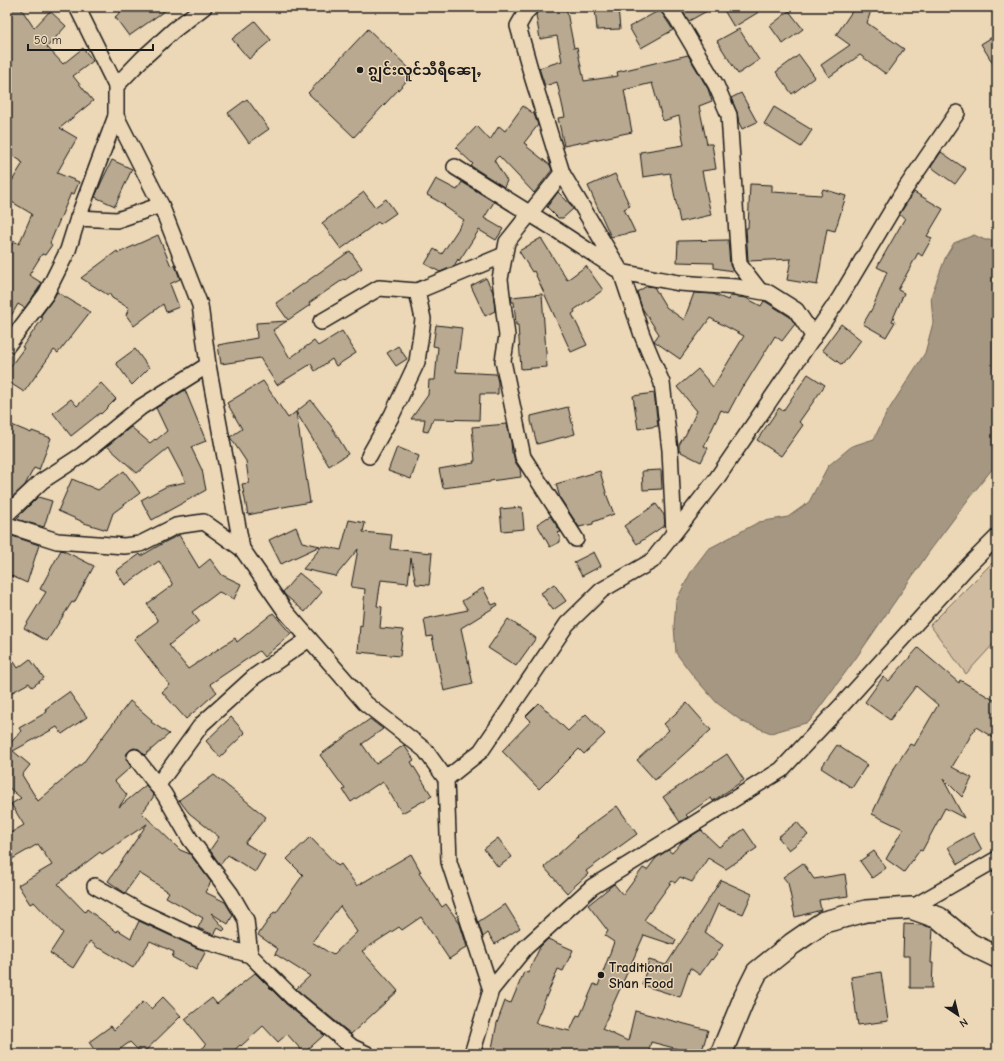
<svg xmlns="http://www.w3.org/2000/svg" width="1004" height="1061" font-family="'Comic Neue','Noto Sans Myanmar',sans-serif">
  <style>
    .green { fill: #cebba0; stroke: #756c5e }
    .water { fill: #a59782; stroke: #6e6659 }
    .building { fill: #b8a990; stroke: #1c1c1c; fill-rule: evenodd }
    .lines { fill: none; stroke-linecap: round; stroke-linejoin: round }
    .street-casing { stroke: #1c1c1c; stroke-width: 18 }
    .secondary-casing { stroke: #1c1c1c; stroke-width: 24 }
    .street { stroke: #ecd7b6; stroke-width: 15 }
    .secondary { stroke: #ecd7b6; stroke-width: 21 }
    .poi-dot { fill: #1c1c1c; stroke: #ecd7b6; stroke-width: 1.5 }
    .labels { text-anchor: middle; stroke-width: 3; stroke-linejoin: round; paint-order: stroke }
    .poi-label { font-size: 14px; font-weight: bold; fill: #1c1c1c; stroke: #ecd7b6; text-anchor: start }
  </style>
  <rect width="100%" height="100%" fill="#ecd7b6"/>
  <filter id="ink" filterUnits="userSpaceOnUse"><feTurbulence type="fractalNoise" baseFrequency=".025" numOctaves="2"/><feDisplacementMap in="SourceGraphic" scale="8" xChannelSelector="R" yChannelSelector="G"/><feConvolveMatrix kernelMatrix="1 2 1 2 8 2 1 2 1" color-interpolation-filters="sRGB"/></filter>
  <g filter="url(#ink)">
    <path class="green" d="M997,558V640L966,674L930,625Z"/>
    <path class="water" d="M974,235L985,240H997V463L970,497L929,552L856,658L809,722L771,733L743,722L717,703L694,677L676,653L674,626L676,601L692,570L708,549L727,539L759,522L788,517L809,502L828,466L852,446L874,439L886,414L925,353L933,323L931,296L946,256L954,243Z"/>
    <g class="building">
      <path d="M7,7H20L34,28L50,11L66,26L47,47L63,64L83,48L93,61L73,76L93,101L60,128L77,138L57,173L79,182L74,194L71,193L50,243L52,245L45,255L42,254L29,275L42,283L38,289L25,308L18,304L7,323V254L14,241L19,244L32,214L7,199V189L23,163L21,162V161L7,152Z"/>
      <path d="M126,7H170L129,36L115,17Z"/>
      <path d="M560,7H566L574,48L577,47L584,81L618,76L617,72L688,55L708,89L712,101L699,106L707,144H712L716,169L702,171L711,215L680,222L670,173L643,177L640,152L684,145L679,116L663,121L652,83L624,90L632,132L564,146L558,118L565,117L557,82L545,86L539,68L562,61L557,36L540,39L536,15L539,10Z"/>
      <path d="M595,7H618L620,29L597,30Z"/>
      <path d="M680,7H714L689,21Z"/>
      <path d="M722,7H767L734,27Z"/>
      <path d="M855,7H872L867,23L904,49L886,74L860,55L829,77L821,65L850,45L836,35Z"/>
      <path d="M660,10L673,30L641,48L629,27Z"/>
      <path d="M789,11L803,29L783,44L770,26Z"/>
      <path d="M255,21L271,40L249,59L232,39Z"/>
      <path d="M368,29L414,73L354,137L308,93Z"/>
      <path d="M739,29L759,60L738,74L717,41Z"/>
      <path d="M997,34V70L981,44Z"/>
      <path d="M799,55L815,77L792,94L776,72Z"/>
      <path d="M741,93L757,122L742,129L739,123L737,112L731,98Z"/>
      <path d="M247,99L269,129L249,143L228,113Z"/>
      <path d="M523,106L534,114L538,125L524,143L527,145L526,146L550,165L552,170L534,193L499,156L494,160L507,181L504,187L471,166L473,164L456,148L477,126L490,140L499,126L505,131Z"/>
      <path d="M774,107L812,130L801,147L764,124Z"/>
      <path d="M941,152L966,169L955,184L931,167Z"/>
      <path d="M112,160L132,169L115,206L95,197L101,183Z"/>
      <path d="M615,174L630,206L624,209L635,232L611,237L588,186Z"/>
      <path d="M436,179L457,190L462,182L494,202L484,218L503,229L496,240L479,230L459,261L458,259L454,266L440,272L425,264L434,249L442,254L464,220L444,206L445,205L427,195Z"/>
      <path d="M750,184L772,185V192L821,195L823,189L846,196L835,231L827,229L817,285L787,280L791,259L748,261L746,228H748Z"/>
      <path d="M364,192L375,207L386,199L396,213L380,224L378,222L341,249L322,223Z"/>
      <path d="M558,192L570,204L573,209L563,218H558L547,207Z"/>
      <path d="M914,192L943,209L927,236L932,238L922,256L918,253L898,290L904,293L892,321L895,322L886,337L863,324L873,307L887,272L877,267L905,218L899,215Z"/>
      <path d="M158,235L171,266L175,265L180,279L170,284L179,307L166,312L163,304L134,326L126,315L129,308L112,298L109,293L108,295L81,278L117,251L118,253Z"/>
      <path d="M541,238L567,280L586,266L603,290L574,310L575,312L572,314L587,345L571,352L534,271L532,272L519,251Z"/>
      <path d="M728,240L730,265L733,271L714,268V263L677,262L678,241Z"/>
      <path d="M350,251L362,268L345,280L344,279L309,303L310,305L288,320L276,303Z"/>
      <path d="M486,278L493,292L495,311L485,316L471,286Z"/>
      <path d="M647,286L654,287L666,307L684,320L694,293L713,294L728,300L730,296L746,298L761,306L764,301L766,302L790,317L795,324L782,341L775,336L744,386L743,385L728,413L721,410L704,446L708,448L701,462L679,451V445L684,436H685L697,411L677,387L698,369L713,387L744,336L710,318L680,359L654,341L659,334L642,308L637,292Z"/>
      <path d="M57,292L90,312L58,353L54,350L24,392L7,381V371L24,348L22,347L43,318L40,317L53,299Z"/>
      <path d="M542,294L547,367L521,369L518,325H516L514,302H512L511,297Z"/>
      <path d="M287,321L273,330L290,358L314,341L318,346L342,331L356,353L336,366L332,359L315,371L311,364L277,385L260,358L221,364L218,345L257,338L256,323Z"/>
      <path d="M841,324L861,340L842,365L822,350Z"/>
      <path d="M436,325L462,328L456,372L496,374L498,382V394H480L479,420L433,419L428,432L423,431L425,419H411L428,395L429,380H435L438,347L433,346Z"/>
      <path d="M398,346L407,359L396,366L387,353Z"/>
      <path d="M135,349L149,368L132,385L116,363Z"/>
      <path d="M808,374L825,385L799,422L803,425L781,456L757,440L779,408L783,411Z"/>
      <path d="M263,381L288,418L311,400L331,426L348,454L329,466L296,412L310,502L262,511V512L248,515L242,484L249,483L246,461L230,437L242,429L227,403Z"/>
      <path d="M101,383L116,399L101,414L100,413L71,436L53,413L71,399L77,406Z"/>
      <path d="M185,390L206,441L191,447L202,470L206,490L152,520L141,500L167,486L186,482L168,448L137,473L107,446L131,427L150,443L155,439L156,440L167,431L156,408Z"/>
      <path d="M654,393L658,426L638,429L633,396Z"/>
      <path d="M568,407L575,434L537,444L531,421V416Z"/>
      <path d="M7,423L31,433L32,431L51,438L39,470L34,468L25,485L7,502Z"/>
      <path d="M507,424L511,442L512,453H513L515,462L520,469L521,477L490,481V482L443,488L439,469L474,463L473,461H475L472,427Z"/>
      <path d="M397,447L419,456L411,479L388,471Z"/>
      <path d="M661,470L662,489L643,490L642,471Z"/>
      <path d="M124,471L140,493L113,513L107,530L81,522V521L58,511L72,479L98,490Z"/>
      <path d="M600,471L607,496L614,514L593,522V524L579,527L560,498L556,484Z"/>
      <path d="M38,497L52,501L44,527L16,519Z"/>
      <path d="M656,504L664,515L665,525L637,544L624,526Z"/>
      <path d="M522,507L524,529L502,531L500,509Z"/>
      <path d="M550,516L561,532L557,533L560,536V542L550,547L537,524Z"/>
      <path d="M349,520L365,523L363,532L392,535L390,549L432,553L429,585L416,584L411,558L408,583L381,580L377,606L382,607L380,628L403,630L400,656L358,652L360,625L362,626L365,589L351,587L358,549L335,577V576L303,569L322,546L341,550Z"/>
      <path d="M296,527L302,542L320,546L281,564L269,540Z"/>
      <path d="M9,535L39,545L27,583L7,574V538Z"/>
      <path d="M179,535L199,568L210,559L222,575L241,584L234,599L219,592L192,612L199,621L169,645L188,669L235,638L237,642L273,613L291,634L264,657L259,651L210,684L217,692L186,719L162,692L170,685L134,639L158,621L147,604L173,585L159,561L125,585L116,571L140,554L141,556L165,542Z"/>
      <path d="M61,550L64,551L94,566L74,603L72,602L47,641L24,628L46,592L40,589Z"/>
      <path d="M594,552L601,566L582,576L574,562Z"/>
      <path d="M299,573L322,592L305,612L285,595L283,592Z"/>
      <path d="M554,584L566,601L553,610L541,593Z"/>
      <path d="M483,588L492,605L497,603L498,605L461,628L473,684L444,691L432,636L427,637L424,619L468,610L462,601Z"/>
      <path d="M508,619L536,638L516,666L488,648Z"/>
      <path d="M918,648L959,683L960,680L997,702V740L976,727L952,767L972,778L962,797L944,779H943L964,818L945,808L922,851L920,850L904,872L886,859L903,829L872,814L891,774V773L910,744L914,746L938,705L916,686L890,720L865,702L883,677L889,681Z"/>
      <path d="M7,651L18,668L30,659L44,678L32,687L29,683L7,695Z"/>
      <path d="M69,692L87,717L62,734L57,727L13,751L30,765L22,775L38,801L83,763L130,701L152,720L151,722L169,734L145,755L139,749L134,748L130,750L127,753L126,759L131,767L115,781L127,795L119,807L146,785L154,796L142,813L180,850L190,854L211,882L205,892L225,902L233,915L228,924L211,913L225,929L223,931L218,928L214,935L198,928L203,918L166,897L169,892L139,873L125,893L108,881L147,824L102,854L100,852L58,884L85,912L87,909L117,932L118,930L131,938L139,921L197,948L206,951L196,970L172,957L174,952L150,941L133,968L100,948L99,949L90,941L73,968L50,953L63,933L34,902L30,904L18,885L52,865L38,844L7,862V835L24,825L11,804L21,798L7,786V746H8L21,731L19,728L47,712L45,709Z"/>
      <path d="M539,703L568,731L586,714L605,734L584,754L579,749L539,789L502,751L531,721L526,716Z"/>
      <path d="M687,703L711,730L655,780L637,760L669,730L664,724Z"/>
      <path d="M231,717L245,733L220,757L206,741Z"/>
      <path d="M370,719L383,729L362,744L376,764L404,745L414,760L411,762L432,796L402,813L383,782L379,785L378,784L351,802L343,790L345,789L320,755Z"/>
      <path d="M837,745L867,765L852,788L821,768Z"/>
      <path d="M727,754L744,780L713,801L711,798L686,815L688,817L680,822L663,797Z"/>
      <path d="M214,775L266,817L245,843L265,855L255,872L228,855L220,865L210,850L219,837L189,813L179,800Z"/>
      <path d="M617,806L637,834L586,871L588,874L567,893L544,867L577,837L576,836Z"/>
      <path d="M797,822L808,835L789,850L778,837Z"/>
      <path d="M744,829L757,848L726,869L708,858L692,882L680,877L675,883L672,881L644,920L676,940L674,945L644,935L602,1029L628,1041L635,1011L708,1030L701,1054H697L651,1042L649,1050L658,1054H495L496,1049L492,1048L497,1023L505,1001L511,1003L524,972L528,973L540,947L548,939L573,950L563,971L558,969L535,1023L570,1031L577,1015L580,1016L594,984L598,986L614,942L605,936L608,931L588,905L614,884L623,895L643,868L647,870L656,858L668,850L672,853L682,842L701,830L719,847Z"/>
      <path d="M973,833L982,850L958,864L948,847Z"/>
      <path d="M310,837L338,866L341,864L357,886L411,854L421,872L419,873L442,907L446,904L460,924L467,947L449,959L421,917L402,930L399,927L362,951L398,991L351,1034L296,989L310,976L275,954L278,949L258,935L274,912L276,913L303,875L287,859ZM340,906L357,932L333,955L312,942Z"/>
      <path d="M498,838L512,857L498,867L484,849Z"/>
      <path d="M874,851L886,868L872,878L860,861Z"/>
      <path d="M803,863L814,879L845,874L848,896L819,900L821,910L795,917L788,883L783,877Z"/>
      <path d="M721,880L752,894L743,914L718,904L705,933L723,945L712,960L711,959L700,975L690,968L680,997L642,985L649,960L666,965Z"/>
      <path d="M505,904L520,928L495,944L488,933L483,937L478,922Z"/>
      <path d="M904,924L922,925L933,928L931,963H933L932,988H910V956H903Z"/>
      <path d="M881,972L888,1021L858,1025L851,977Z"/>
      <path d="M255,973L286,1004L324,1035L304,1053L287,1034L278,1042L263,1026L241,1046L240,1045L230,1054H196L206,1045L185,1019L212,998L217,1004Z"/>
      <path d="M163,997L181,1016L142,1054L130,1042L113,1054H97L89,1042L111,1026L114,1030L144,1001L151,1009Z"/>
    </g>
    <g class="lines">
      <defs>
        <g id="street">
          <path d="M77,7L116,86"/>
          <path d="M204,7L174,30L143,58L116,86V116L161,205L200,305L208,365L242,549L286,612L365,703L425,750L446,779L449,862L491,990"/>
          <path d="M531,7L526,12L518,26L532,76L562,173L507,242L500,279L507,336L503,361L523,457L576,539"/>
          <path d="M668,7L676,17L716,85L729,115L739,264L760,291"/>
          <path d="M455,167L558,231L621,272L642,335L662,383L670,450L674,533"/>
          <path d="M562,173L621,272L679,283L736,287L769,293L796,310L814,337"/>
          <path d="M78,218L116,116"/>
          <path d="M321,322L379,288L417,291L504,255"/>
          <path d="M7,346L46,294L68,250L78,218L117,220L161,205"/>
          <path d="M369,456L392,415L417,362L423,319L417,291"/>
          <path d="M7,514L42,481L82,455L141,407L208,365"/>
          <path d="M7,525L57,541L124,546L140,544L176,526L204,522L242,549"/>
          <path d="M135,757L164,794L190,839L231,894L246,920L250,955"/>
          <path d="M446,779L481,751L567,624L602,590L652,561L715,481L839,299L901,195L957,113"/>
          <path d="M157,786L202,724L255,676L309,639"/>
          <path d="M95,886L139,911L201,940L250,955L292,997L352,1047L367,1054"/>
          <path d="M911,908L997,859"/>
          <path d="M472,1054L491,990L525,948L592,887L781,770L842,705L966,568L997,537"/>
        </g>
        <path id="secondary" d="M721,1054L745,996L757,972L792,944L824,922L866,911L911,908L939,918L970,944L997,957"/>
      </defs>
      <use href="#street" class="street-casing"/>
      <use href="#secondary" class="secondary-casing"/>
      <use href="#street" class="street"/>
      <use href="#secondary" class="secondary"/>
    </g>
  </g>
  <g class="poi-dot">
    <circle cx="360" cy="70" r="4"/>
    <circle cx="601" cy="975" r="4"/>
  </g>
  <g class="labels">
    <g class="poi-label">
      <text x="368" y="75">ၵျွင်းလူင်သီရီၼေႃႇ</text>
      <text x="609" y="972">Traditional<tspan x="609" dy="16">Shan Food</tspan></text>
    </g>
  </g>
  <rect width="1004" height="1061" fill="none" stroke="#ecd7b6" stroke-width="24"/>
  <rect x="12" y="12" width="980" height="1037" fill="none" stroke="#1c1c1c" stroke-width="1.5" filter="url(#ink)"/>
  <g transform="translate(958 1015) rotate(145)" stroke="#ecd7b6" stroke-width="3" paint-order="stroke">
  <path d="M0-3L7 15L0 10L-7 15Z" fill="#1c1c1c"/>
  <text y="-6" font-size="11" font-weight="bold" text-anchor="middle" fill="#1c1c1c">N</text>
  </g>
  <path d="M28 44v6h125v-6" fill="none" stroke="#1c1c1c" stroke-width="2"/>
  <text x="34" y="44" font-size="12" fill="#1c1c1c" stroke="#ecd7b6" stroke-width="3" paint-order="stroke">50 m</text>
</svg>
